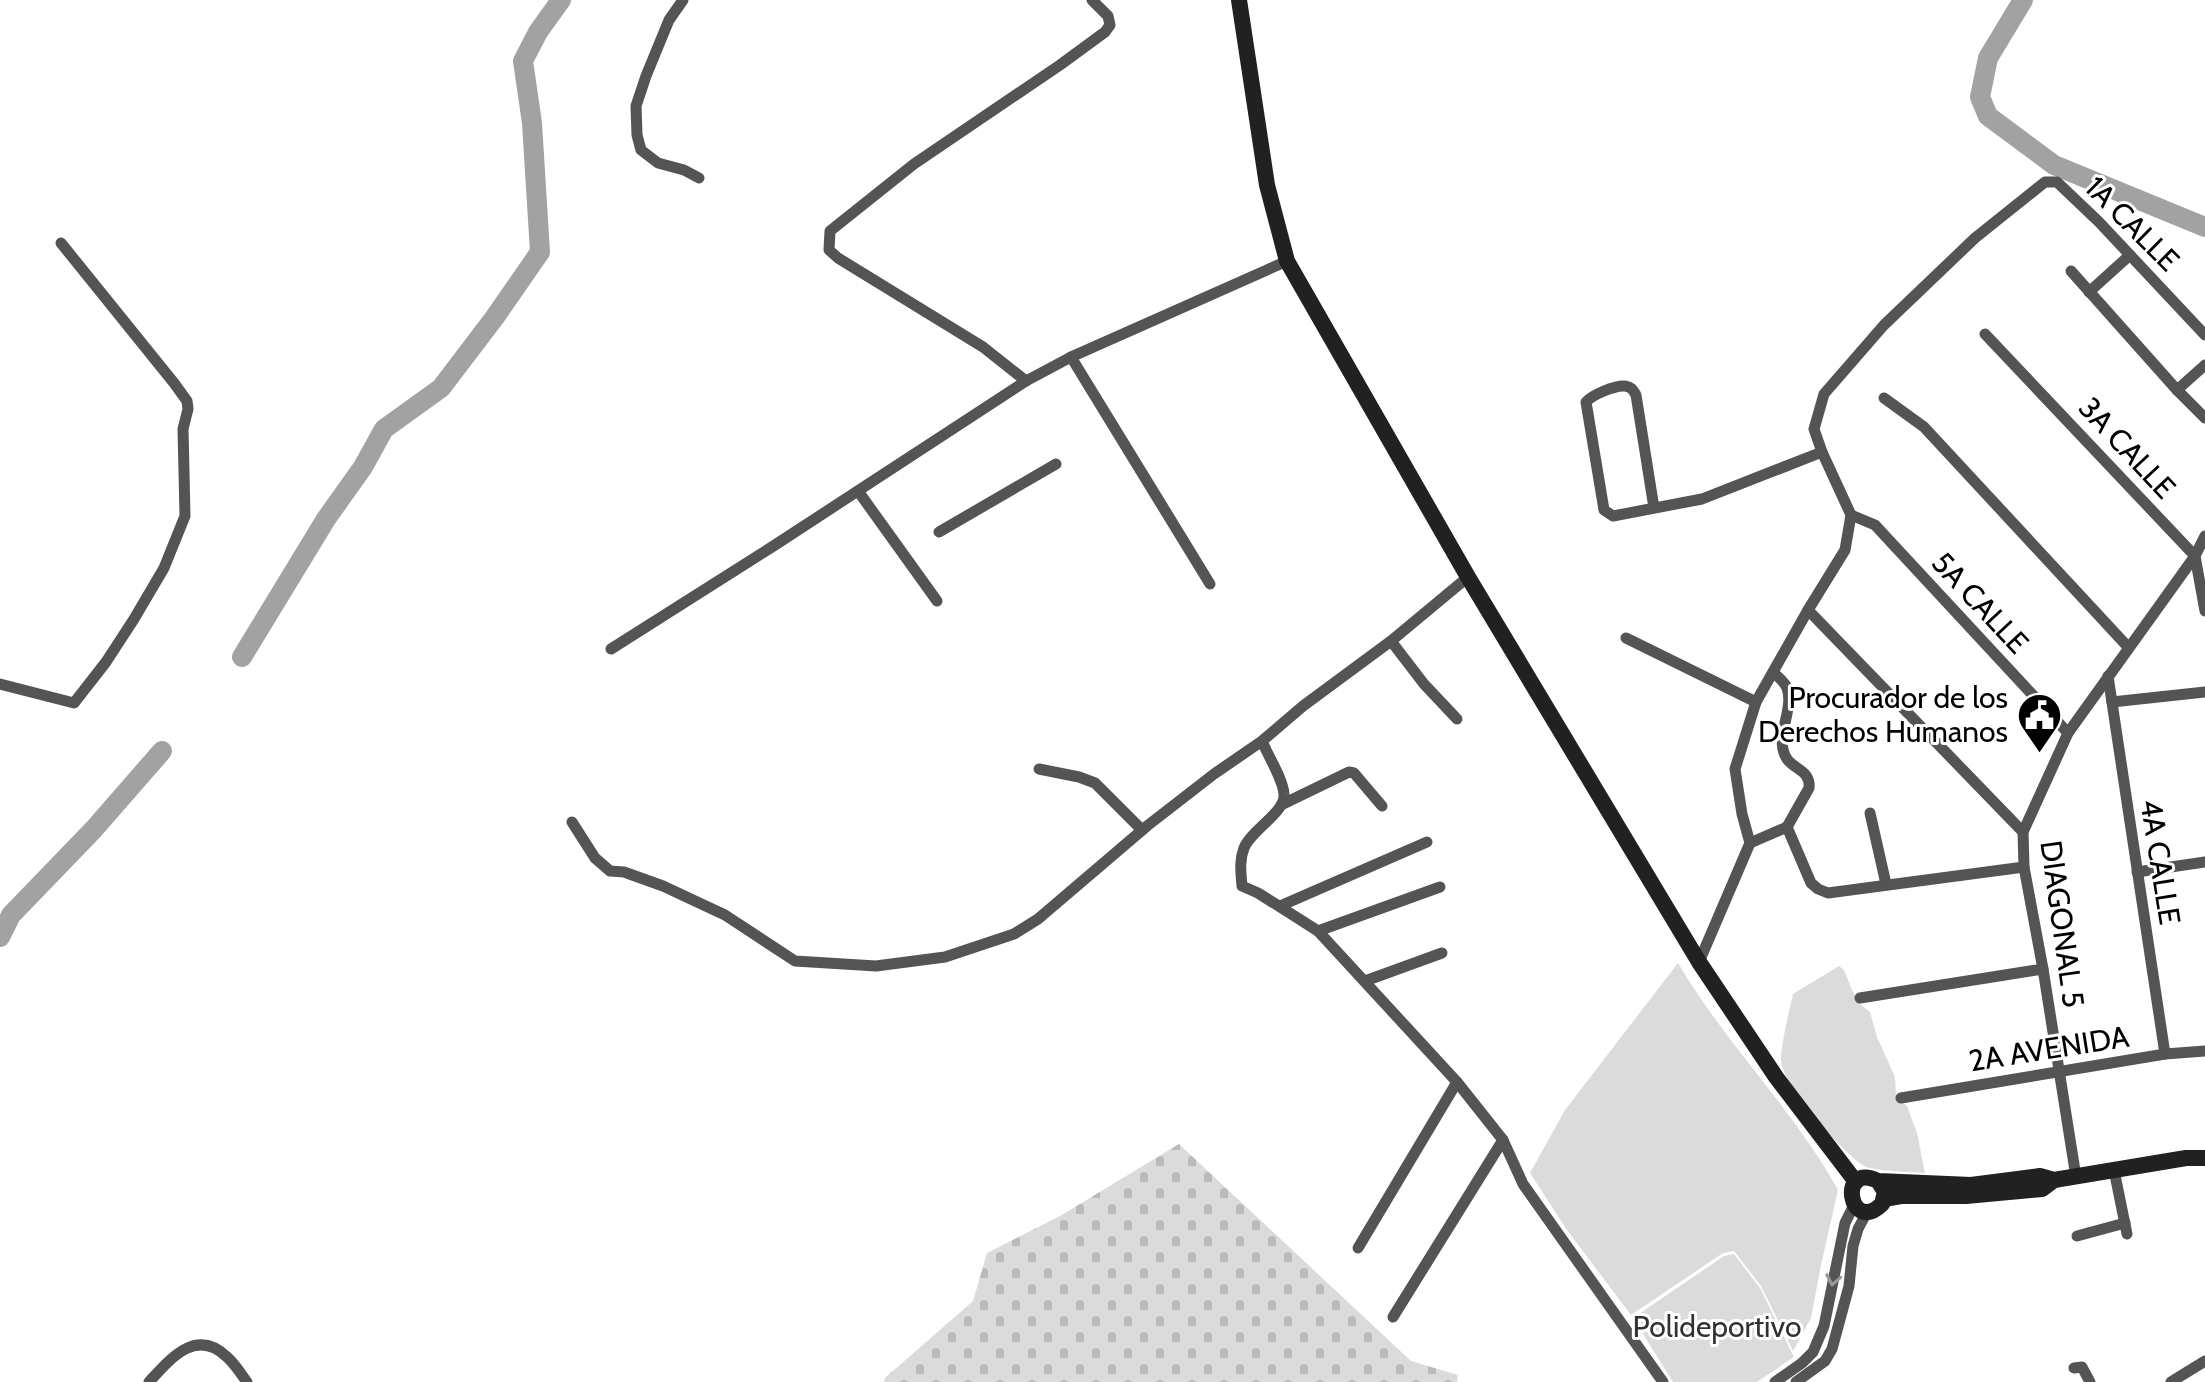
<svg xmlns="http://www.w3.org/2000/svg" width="2205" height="1382" font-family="Cabin,sans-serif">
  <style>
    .green { fill: #dbdbdb }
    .cemetery { fill: url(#cemetery-stones) }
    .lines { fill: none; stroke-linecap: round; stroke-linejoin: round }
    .river { stroke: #a2a2a2; stroke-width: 20 }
    .minor { stroke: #545454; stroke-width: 11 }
    .secondary { stroke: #212121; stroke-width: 16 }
    .oneway { stroke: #989898 }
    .labels { text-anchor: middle; stroke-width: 6; stroke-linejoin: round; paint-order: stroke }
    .street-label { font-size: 30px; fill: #000; stroke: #fff }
    .poi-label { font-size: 30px; fill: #000; stroke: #fff; text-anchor: end }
    .park-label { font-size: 30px; fill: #323232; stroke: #fff }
  </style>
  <defs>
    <pattern id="cemetery-stones" width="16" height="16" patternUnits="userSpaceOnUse" patternTransform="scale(2)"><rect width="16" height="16" fill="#dbdbdb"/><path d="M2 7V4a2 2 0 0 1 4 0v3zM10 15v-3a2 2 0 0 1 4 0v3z" fill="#bababa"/></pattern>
  </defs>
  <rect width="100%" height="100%" fill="#fff"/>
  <g class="green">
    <path d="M1678,963C1725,1043 1793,1109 1838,1190L1821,1265L1811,1318L1793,1351L1761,1286L1734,1251L1723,1253L1631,1315L1567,1230L1530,1173L1565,1110Z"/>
    <path d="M1839,966L1844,970L1852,990L1860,1004L1870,1012L1877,1037L1895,1077L1896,1097L1907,1106L1917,1133L1925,1173C1912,1172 1873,1171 1864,1166C1842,1152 1784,1087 1781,1061C1780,1049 1790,1008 1793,994Z"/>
    <path d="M1734,1254L1760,1288L1794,1357L1757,1382H1673L1633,1318L1724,1256Z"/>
  </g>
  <path class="cemetery" d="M1179,1144L1411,1361L1458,1375L1457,1382H884L885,1378L973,1301L987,1253L1060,1216Z"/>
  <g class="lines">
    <g class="river">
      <path d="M2023,0L1988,58L1980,97L1988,116L2054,165L2205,227"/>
      <path d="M242,657L326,519L363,467L384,429L441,388L495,317L540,252L532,123L523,61L538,32L561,0"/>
      <path d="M0,937L11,915L94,829L162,751"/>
    </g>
    <g class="minor">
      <path d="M683,0L669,20L646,76L636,106L637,135L641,150L658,163L684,170L699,178"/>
      <path d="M2071,271L2177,390L2205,418"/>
      <path d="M2089,292L2130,255"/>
      <path d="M1985,334L2195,556L2205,611"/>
      <path d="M1071,357L1210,584"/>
      <path d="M1026,381L983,347L838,258L829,250L830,231L914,164L1060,65L1105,32L1110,25L1108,16L1092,0"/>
      <path d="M2177,390L2205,365"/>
      <path d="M1884,398L1924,427L2128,647"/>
      <path d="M858,491L937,601"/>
      <path d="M1654,508L1636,395C1633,390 1632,387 1625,386C1615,385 1592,395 1586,402L1604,510L1613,516L1702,499L1822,452"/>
      <path d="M1851,515L1875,525L2068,733"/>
      <path d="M939,532L1056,464"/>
      <path d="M1808,610L2023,832"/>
      <path d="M1626,638L1756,702"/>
      <path d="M1391,641L1424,684L1457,719"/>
      <path d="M611,649L775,545L1026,381L1071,357L1287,261"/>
      <path d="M1774,673C1778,677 1785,682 1787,688C1795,710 1773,738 1787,759C1795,770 1811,771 1809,788L1787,827"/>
      <path d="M2108,676L2165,1054"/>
      <path d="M0,684L74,703L106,662L134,619L164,568L185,516L183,429L188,409L187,401L174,383L61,243"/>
      <path d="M2112,702L2205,692"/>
      <path d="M1262,741C1268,756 1283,779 1284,794C1286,812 1251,830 1244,848C1239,861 1241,873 1242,886L1258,893L1318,931L1457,1082L1503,1140L1523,1184L1663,1382"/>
      <path d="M1039,769L1079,777L1095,783L1142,830"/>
      <path d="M1283,804L1349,772L1354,773L1382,806"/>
      <path d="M1870,813L1886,884"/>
      <path d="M572,822L595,858L610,871L624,872L663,886L725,915L795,961L876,966L945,957L1014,934L1038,919L1147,826L1214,774L1262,741L1303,706L1391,641L1468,577"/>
      <path d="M1750,843L1787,827L1811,883L1818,889L1828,893L2024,867"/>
      <path d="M2137,872L2205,862"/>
      <path d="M1280,906L1427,842"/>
      <path d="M1318,931L1440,887"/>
      <path d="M1699,962L1750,843L1742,814L1735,769L1756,702L1808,610L1845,550L1851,515L1822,452L1814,429L1824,394L1884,325L1975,238L2045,182H2057L2099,222L2205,335"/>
      <path d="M1365,981L1442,953"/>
      <path d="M1860,998L2043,969"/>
      <path d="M1901,1098L2165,1054L2205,1051"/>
      <path d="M2114,1170L2127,1234"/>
      <path d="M2076,1177L2043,969L2024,867L2023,832L2068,733L2195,556L2205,536"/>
      <path d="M2077,1236L2125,1223"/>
      <path d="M1358,1248L1457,1082"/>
      <path d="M1393,1317L1503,1140"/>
      <path d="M2074,1368L2082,1367L2090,1382"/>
      <path d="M149,1382C170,1359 196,1327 227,1357C235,1364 241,1374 247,1382"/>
      <path d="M1775,1382L1802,1363L1813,1352L1824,1326L1845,1223L1854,1205"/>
      <path d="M1796,1382L1825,1361L1832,1349L1849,1286L1853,1246L1858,1229L1867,1212"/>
      <path d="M2171,1382L2205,1361"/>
    </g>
    <g class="secondary">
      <path d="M1239,0L1267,185L1287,261L1468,577L1699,962L1776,1077L1856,1182"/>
      <path d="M1878,1181L1885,1192L1882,1204C1849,1236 1837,1161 1878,1181L1971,1185L2040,1176L2054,1180L2186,1158H2205"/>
      <path d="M1884,1199L1901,1196H1966L2042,1189L2054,1180"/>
    </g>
  </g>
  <defs><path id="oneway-chevron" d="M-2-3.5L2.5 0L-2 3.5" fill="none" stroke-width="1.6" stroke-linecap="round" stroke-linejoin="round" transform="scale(2)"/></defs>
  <use class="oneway" href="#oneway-chevron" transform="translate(1833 1280) rotate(101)"/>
  <defs>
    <symbol id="civic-pin" viewBox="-11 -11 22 30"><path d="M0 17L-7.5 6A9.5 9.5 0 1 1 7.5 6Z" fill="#000" stroke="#fff"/><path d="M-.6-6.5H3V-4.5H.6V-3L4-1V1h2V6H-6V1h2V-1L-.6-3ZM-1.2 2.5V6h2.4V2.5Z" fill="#fff"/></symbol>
  </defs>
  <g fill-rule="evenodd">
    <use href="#civic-pin" x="2014" y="690" width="51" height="69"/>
  </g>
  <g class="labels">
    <g class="street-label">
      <text transform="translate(2132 224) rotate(45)" y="10">1A CALLE</text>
      <text transform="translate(2127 448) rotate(47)" y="10">3A CALLE</text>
      <text transform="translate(1980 603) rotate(47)" y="10">5A CALLE</text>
      <text transform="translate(2160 862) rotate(81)" y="10">4A CALLE</text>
      <text transform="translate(2062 924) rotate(82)" y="10">DIAGONAL 5</text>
      <text transform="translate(2049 1049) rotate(-9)" y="10">2A AVENIDA</text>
    </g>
    <g class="poi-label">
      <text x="2008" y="708">Procurador de los<tspan x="2008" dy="34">Derechos Humanos</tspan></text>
    </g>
    <g class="park-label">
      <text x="1717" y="1337">Polideportivo</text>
    </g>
  </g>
</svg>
